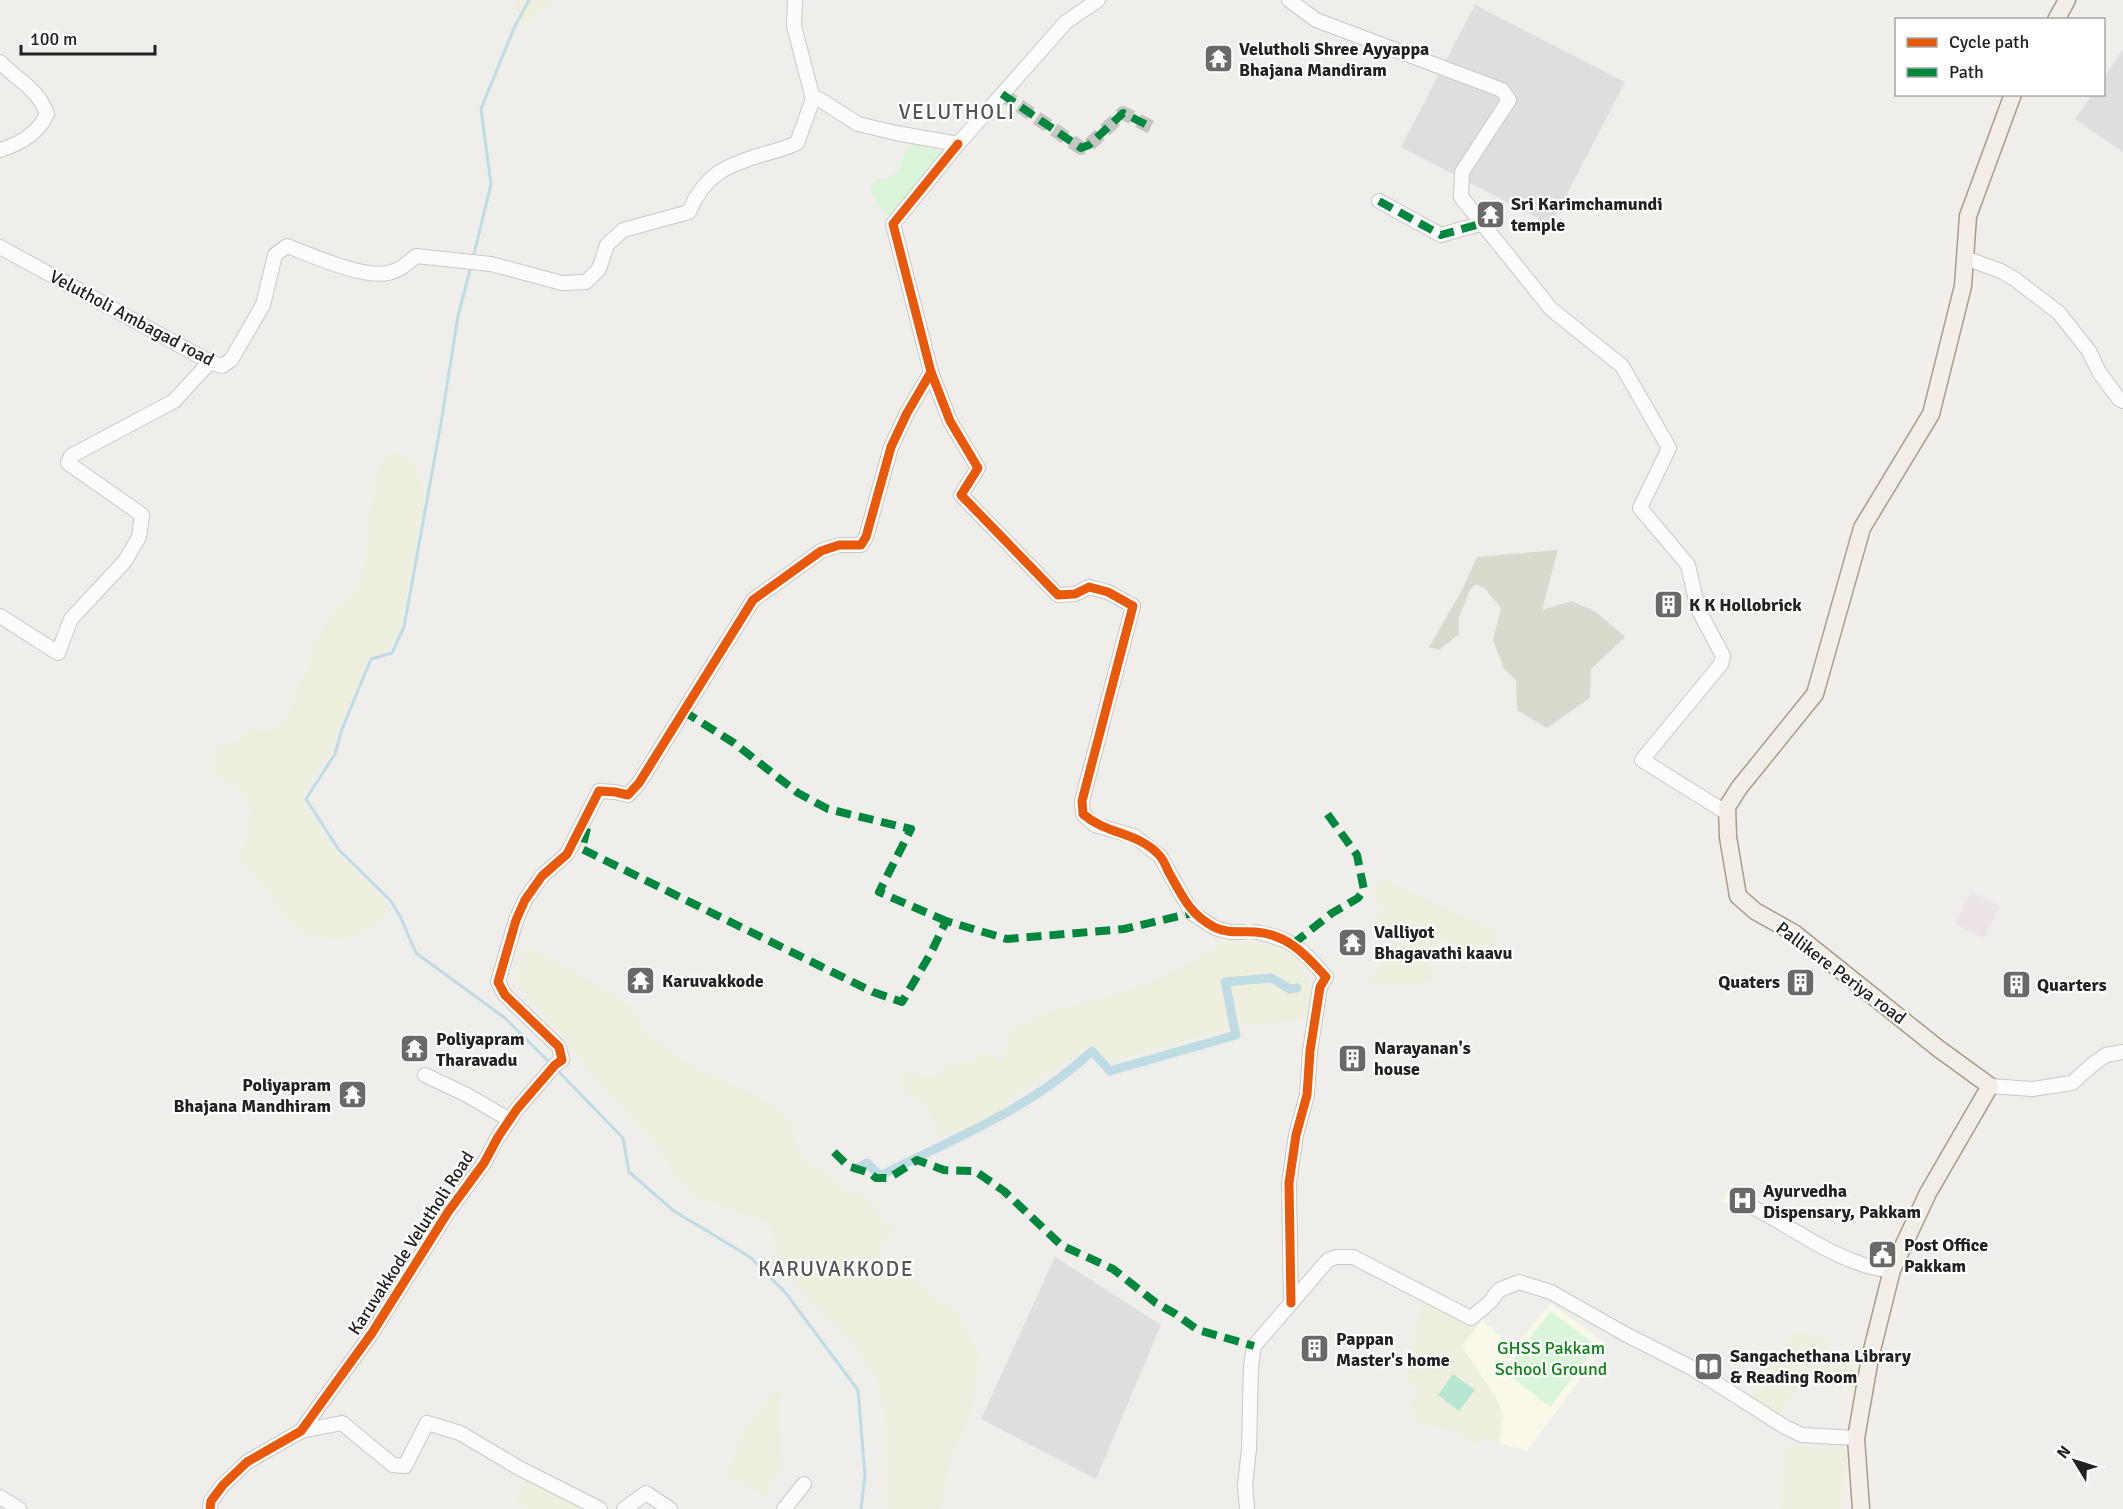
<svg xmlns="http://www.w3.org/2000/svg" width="2123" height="1509" font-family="Signika,sans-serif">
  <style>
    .residential { fill: #dfdedc }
    .industrial { fill: #ede4e9 }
    .education { fill: #f8f7e8 }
    .construction { fill: #d9d9cd }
    .farmland { fill: #efefdf }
    .park { fill: #daf5da }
    .pitch { fill: #b7e6d2 }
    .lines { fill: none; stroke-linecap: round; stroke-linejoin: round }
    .stream { stroke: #bfdbe3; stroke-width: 3 }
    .canal { stroke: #bfdbe3; stroke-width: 9 }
    .minor-tunnel { stroke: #c7c5c3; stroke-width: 14; stroke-dasharray: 14 7; stroke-linecap: butt }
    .minor-casing { stroke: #c9c8c7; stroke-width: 16 }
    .major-casing { stroke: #a79c86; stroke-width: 19 }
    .minor { stroke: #fdfcfc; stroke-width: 14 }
    .major { stroke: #f3ede7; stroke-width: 16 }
    .quiet { stroke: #00873e; stroke-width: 8; stroke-dasharray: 15 8; stroke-linecap: butt }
    .cycleway-casing { stroke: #fff; stroke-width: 13 }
    .cycleway { stroke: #e8590c; stroke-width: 9 }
    .labels { text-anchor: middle; stroke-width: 4.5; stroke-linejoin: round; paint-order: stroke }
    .poi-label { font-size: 18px; font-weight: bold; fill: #222; stroke: #fff; text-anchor: start }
    .street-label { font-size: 18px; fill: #222; stroke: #fff }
    .park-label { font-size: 18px; fill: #0c8416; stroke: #fff }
    .quarter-label { font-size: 21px; letter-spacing: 1.5px; fill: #555; stroke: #fff }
  </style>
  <rect width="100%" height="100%" fill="#f0eeeb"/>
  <g class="residential">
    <path d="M1475,5L1625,82L1551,225L1401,147Z"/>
    <path d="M2123,49V152L2075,119L2092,95L2104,94V78Z"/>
    <path d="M1055,1257L1161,1325L1096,1479L981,1419Z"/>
  </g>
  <path class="industrial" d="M1971,892L2000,906L1984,938L1955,924Z"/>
  <g class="education">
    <path d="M1732,1183L1763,1201L1753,1218L1722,1201Z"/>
    <path d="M1551,1303L1606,1344L1527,1451L1499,1443L1503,1417L1461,1345L1483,1320L1513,1349Z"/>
  </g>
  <path class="construction" d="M1558,550L1542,610L1572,601L1596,612L1625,637L1591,669L1590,698L1547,728L1517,710L1516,680L1504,669L1493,640L1501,608L1485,589L1476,584L1470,590L1459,617V634L1439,650L1429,647L1462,590L1477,557Z"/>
  <g class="farmland">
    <path d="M514,0H553L525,25Z"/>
    <path d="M396,452L405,456L414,464L425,494L401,625L389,651L369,657L339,728L332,752L317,770L301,799L336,852L387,903L384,914L378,922L352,937L338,940L304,934L291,923L255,875L239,858L247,836L252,812L247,797L239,788L211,772L218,748L240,739L245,730L276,731L290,712L296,691L309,666L313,647L331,615L341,602L356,592L365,564L369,515L379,468L387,454Z"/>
    <path d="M1384,879L1501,934L1488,954L1471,944L1466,949L1440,939L1430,963L1436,980L1406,986L1369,983L1395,941L1374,924L1385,907L1371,895Z"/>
    <path d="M1224,940L1287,948L1309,979V990L1313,998L1310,1007L1314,1011L1308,1019L1233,1027L1108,1062L1091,1045L1014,1095L998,1111L972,1127L940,1136L928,1109L906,1091L900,1084L904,1071L929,1078L940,1075L948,1062H977L976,1054L986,1053L1004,1061L1010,1031L1041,1015L1082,1002L1108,997L1151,982L1219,947L1218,941Z"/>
    <path d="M524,945L582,976L632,1007L645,1033L695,1068L758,1096L792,1121L798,1149L814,1168L826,1171L851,1195L861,1193L879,1209L876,1213L895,1230L877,1252L888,1263L956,1311L980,1355L971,1415L950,1459L941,1509H888L885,1417L876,1378L852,1342L794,1283L777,1254L770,1222L750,1217L700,1198L676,1178L659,1148L590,1071L516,980Z"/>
    <path d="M1423,1300L1475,1331L1461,1345L1498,1401L1503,1417L1499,1443L1485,1437L1478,1444L1463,1438L1464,1433L1418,1423L1411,1403L1419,1388L1407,1379L1408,1363Z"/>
    <path d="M1795,1331L1831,1340L1828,1354L1865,1363L1857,1392L1804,1378L1780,1415L1752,1397L1756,1390L1754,1387L1767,1367L1773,1369Z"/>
    <path d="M774,1390L782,1393L779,1409L782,1465L764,1497L727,1474L740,1440L752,1417L758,1413Z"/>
    <path d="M1786,1445L1846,1451L1841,1509H1781Z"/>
    <path d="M529,1477L589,1509H529L515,1502Z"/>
  </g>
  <g class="park">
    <path d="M914,144L944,152L888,218L870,189L878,178L885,180L898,172L905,153Z"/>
    <path d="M1551,1311L1597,1346L1550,1407L1504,1371Z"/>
  </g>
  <path class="pitch" d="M1453,1374L1475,1390L1459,1411L1438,1395Z"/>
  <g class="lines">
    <g class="stream">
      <path d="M474,254L491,184L481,109L514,28L529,0"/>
      <path d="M470,270L458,316L441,423L404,627L392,653L371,659L342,729L335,754L306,799L339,850L390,900L400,916L416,953L505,1018L548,1061"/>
      <path d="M559,1072L623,1138L629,1172L674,1211L750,1257L785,1292L858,1390L865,1475L861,1509"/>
    </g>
    <path class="canal" d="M856,1169L867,1163L880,1176C953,1139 1032,1108 1092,1051L1110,1071L1236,1035C1231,1017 1230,1000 1225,982L1271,978L1290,989L1297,988"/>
    <path class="minor-tunnel" d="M1002,94L1081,148L1089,145L1123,113L1151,127"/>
    <defs>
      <g id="minor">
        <path d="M795,0L794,26L813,99H819L858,124L896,133L958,144L1066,22L1098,0"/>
        <path d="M1289,0L1316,20L1502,90L1509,100L1462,172L1461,197L1551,309L1622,366L1669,448L1640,508L1688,565L1698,609L1723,656L1721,664L1642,760L1727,813"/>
        <path d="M0,62C18,81 37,87 47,114C38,134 20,144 0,150"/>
        <path d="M958,144L893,224L931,372L950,421L978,468L961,495L1058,595L1075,594L1089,587L1108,592L1133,606L1082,801L1083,814L1095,825L1134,836L1160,856L1192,913L1215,928L1230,932H1243"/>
        <path d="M1379,201L1441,235L1483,223"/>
        <path d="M0,247L210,362L222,366L231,360L263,305L275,255L287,246C314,256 361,278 388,273C399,271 408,263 416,256L491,264L562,283L586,282L599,269L607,245L623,230L689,212C704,176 724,166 761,155C773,151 785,149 797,143L813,99"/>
        <path d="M1965,258L2001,271L2016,280L2059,313L2089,351L2099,372L2119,399L2123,401"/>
        <path d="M0,616L58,653L71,619L125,561L139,537L142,515L68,463L71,456L174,401L210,362"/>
        <path d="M1256,932C1295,940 1300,948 1326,977L1320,987L1310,1051L1307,1095L1296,1135L1289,1183L1291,1303"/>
        <path d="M425,1075L467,1095L510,1120"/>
        <path d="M1990,1086L2032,1089L2072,1083L2092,1065L2106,1055L2123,1052"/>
        <path d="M1752,1207C1787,1224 1819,1249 1856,1262C1867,1267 1880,1269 1892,1271"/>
        <path d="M301,1431L342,1423L393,1465L405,1466L427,1423L460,1433L519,1468L600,1509"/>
        <path d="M0,1497L19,1509"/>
        <path d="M210,1509L211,1501L223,1485L247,1462L301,1431L372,1333L448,1212L484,1163L498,1137L517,1109L555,1065L562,1060L559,1047L505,995L498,982L516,920L525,900L542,876L567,854L599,791L615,792L628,795L639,783L753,600L821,551L839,545H861L866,537L891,447L907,413L931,372"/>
        <path d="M624,1509L646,1493L670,1509"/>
        <path d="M784,1509L804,1484"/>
        <path d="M1247,1509L1245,1485L1249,1449L1251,1366L1254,1346L1328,1260L1336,1257H1353L1471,1318L1490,1302L1499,1290L1519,1282L1551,1292L1625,1334L1692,1368L1785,1427L1802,1435L1856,1438"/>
      </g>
      <g id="major">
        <path d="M2056,20L2067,0"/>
        <path d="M1861,1509L1856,1438L1870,1358L1892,1270L1928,1193L1990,1086L1939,1049L1794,933L1755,911L1738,896L1728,837L1727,807L1739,788L1815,694L1862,528L1931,414L1963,286L1968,216L2013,94"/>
      </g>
    </defs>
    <use href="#minor" class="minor-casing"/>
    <use href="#major" class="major-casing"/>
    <use href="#minor" class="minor"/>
    <use href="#major" class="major"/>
    <g class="quiet">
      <path d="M1002,94L1081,148L1089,145L1123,113L1151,127"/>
      <path d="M1379,201L1441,235L1483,223"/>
      <path d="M683,711L734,743L798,793L828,809L911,829L879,892L946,921"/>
      <path d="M587,828L582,849L873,992L902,1002L931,953L946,921L1007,939L1124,929L1192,913"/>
      <path d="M1293,944L1332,913L1358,898L1364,890L1357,855L1326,812"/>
      <path d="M834,1152L848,1166L870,1173L876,1178H889L917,1160L944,1170L975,1171L1004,1191L1061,1245L1113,1269L1156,1303L1174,1313L1198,1330L1254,1346"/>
    </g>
    <defs>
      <g id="cycleway">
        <path d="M958,144L893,224L931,372L950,421L978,468L961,495L1058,595L1075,594L1089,587L1108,592L1133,606L1082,801L1083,814C1107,835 1136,831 1159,855C1163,859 1166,866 1168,871C1182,895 1189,914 1214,927C1227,934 1241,931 1255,932C1287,934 1305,954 1326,977L1320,987L1310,1051L1307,1095L1296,1135L1289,1183L1291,1303"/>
        <path d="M210,1509L211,1501L223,1485L247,1462L301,1431L372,1333L448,1212L484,1163L498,1137L517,1109L555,1065L562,1060L559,1047L505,995L498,982L516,920L525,900L542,876L567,854L599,791L615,792L628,795L639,783L753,600L821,551L839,545H861L866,537L891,447L907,413L931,372"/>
      </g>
    </defs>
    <use href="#cycleway" class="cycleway-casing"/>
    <use href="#cycleway" class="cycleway"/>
  </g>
  <defs>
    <symbol id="temple-square" viewBox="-11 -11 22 22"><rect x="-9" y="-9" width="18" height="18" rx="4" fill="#6a6968" stroke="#fff"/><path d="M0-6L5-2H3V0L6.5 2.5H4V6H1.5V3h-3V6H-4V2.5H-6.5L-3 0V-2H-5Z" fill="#fff"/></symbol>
    <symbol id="building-square" viewBox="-11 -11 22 22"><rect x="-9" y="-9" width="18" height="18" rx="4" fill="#6a6968" stroke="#fff"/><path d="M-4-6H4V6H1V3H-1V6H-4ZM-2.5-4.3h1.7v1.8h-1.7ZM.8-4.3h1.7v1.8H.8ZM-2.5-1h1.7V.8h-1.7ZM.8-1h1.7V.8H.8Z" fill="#fff"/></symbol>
    <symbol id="hospital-square" viewBox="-11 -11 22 22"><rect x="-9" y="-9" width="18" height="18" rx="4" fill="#6a6968" stroke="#fff"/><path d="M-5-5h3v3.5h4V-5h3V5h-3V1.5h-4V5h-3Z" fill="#fff"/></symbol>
    <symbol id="civic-square" viewBox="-11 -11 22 22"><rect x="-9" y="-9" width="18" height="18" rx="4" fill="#6a6968" stroke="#fff"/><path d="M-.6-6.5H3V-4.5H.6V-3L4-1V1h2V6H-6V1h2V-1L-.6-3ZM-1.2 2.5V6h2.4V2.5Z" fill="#fff"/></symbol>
    <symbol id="library-square" viewBox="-11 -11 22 22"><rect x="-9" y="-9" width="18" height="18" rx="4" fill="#6a6968" stroke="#fff"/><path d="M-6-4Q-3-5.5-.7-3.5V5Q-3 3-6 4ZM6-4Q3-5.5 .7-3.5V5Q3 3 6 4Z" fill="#fff"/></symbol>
  </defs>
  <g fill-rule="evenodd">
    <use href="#temple-square" x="1202" y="42" width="33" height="33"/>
    <use href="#temple-square" x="1474" y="198" width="33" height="33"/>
    <use href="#building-square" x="1652" y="588" width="33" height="33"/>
    <use href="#temple-square" x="1336" y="926" width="33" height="33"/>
    <use href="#temple-square" x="624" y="964" width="33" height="33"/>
    <use href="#building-square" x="1784" y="966" width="33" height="33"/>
    <use href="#building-square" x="2000" y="968" width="33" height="33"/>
    <use href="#temple-square" x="398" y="1032" width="33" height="33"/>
    <use href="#building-square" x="1336" y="1042" width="33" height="33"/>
    <use href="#temple-square" x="336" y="1078" width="33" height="33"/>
    <use href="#hospital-square" x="1726" y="1184" width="33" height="33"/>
    <use href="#civic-square" x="1866" y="1238" width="33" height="33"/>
    <use href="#building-square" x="1298" y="1332" width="33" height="33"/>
    <use href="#library-square" x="1692" y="1350" width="33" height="33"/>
  </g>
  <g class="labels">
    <g class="poi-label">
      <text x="1239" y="55">Velutholi Shree Ayyappa<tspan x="1239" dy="21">Bhajana Mandiram</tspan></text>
      <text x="1511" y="210">Sri Karimchamundi<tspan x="1511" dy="21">temple</tspan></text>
      <text x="1689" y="611">K K Hollobrick</text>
      <text x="1374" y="938">Valliyot<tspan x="1374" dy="21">Bhagavathi kaavu</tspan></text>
      <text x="662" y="987">Karuvakkode</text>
      <text x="1780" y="988" text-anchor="end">Quaters</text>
      <text x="2037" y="991">Quarters</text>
      <text x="436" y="1045">Poliyapram<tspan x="436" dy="21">Tharavadu</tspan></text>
      <text x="1374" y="1054">Narayanan's<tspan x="1374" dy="21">house</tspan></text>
      <text x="331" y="1091" text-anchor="end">Poliyapram<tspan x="331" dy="21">Bhajana Mandhiram</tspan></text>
      <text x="1763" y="1197">Ayurvedha<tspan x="1763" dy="21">Dispensary, Pakkam</tspan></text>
      <text x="1904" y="1251">Post Office<tspan x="1904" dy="21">Pakkam</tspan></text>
      <text x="1336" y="1345">Pappan<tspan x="1336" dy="21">Master's home</tspan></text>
      <text x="1730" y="1362">Sangachethana Library<tspan x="1730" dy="21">&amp; Reading Room</tspan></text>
    </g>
    <g class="street-label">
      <text transform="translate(132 318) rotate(28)" y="6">Velutholi Ambagad road</text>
      <text transform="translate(1841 973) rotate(37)" y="6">Pallikere Periya road</text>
      <text transform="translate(411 1243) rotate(-57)" y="6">Karuvakkode Velutholi Road</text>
    </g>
    <g class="park-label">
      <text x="1551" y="1354">GHSS Pakkam<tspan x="1551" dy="21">School Ground</tspan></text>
    </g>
    <g class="quarter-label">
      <text x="957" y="119">VELUTHOLI</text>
      <text x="836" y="1276">KARUVAKKODE</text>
    </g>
  </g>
  <rect x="1895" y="18" width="210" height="78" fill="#ffffff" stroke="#a7a7a7" stroke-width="1.5"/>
  <rect x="1907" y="38" width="30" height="9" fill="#e8590c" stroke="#a7a7a7" stroke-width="1.5"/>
  <text x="1949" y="48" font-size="18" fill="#222222">Cycle path</text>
  <rect x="1907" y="68" width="30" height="9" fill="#00873e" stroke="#a7a7a7" stroke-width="1.5"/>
  <text x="1949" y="78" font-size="18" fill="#222222">Path</text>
  <g transform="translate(2075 1461) rotate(308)" stroke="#ffffff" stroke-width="4.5" paint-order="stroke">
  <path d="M0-4.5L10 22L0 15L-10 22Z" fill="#222222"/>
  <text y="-9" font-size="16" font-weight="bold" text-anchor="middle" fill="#222222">N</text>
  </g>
  <path d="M21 45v9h134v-9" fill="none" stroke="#222222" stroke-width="3"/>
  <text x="30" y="45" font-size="18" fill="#222222" stroke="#ffffff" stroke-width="4.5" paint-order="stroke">100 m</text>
</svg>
